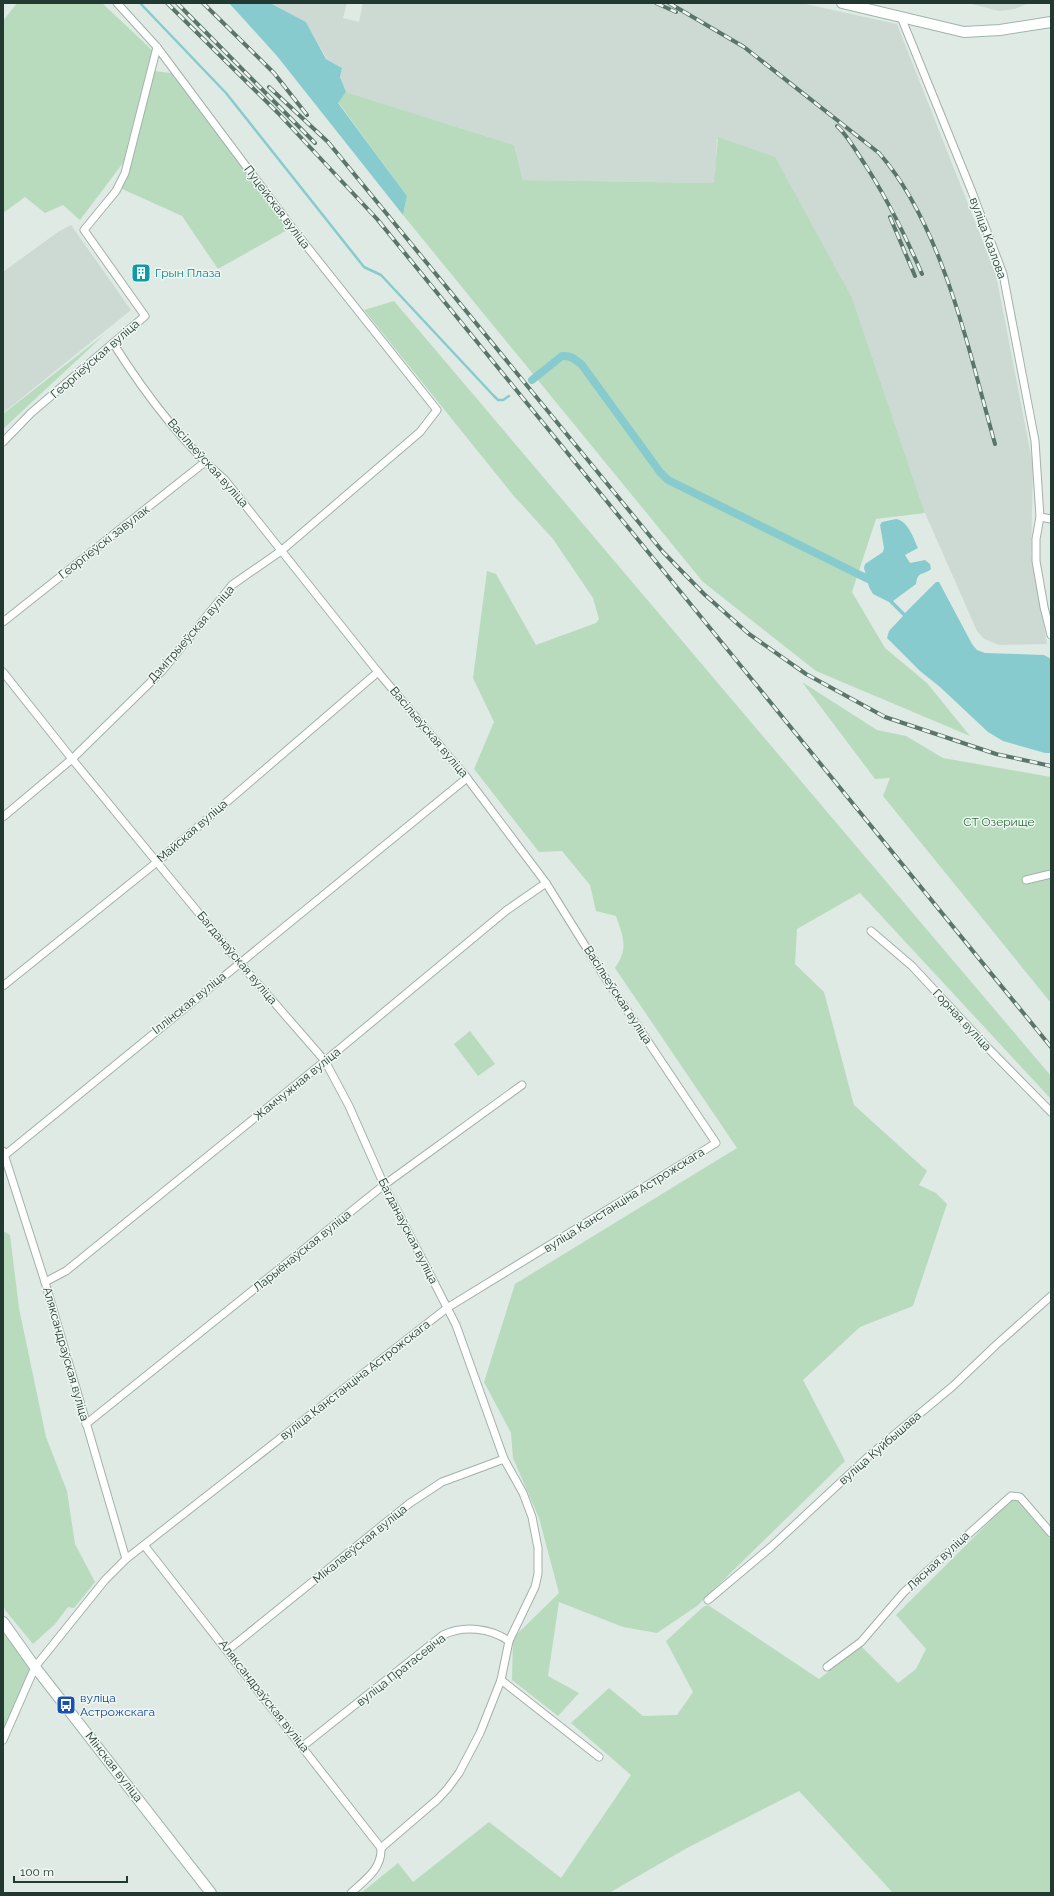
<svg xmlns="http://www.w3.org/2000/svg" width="1054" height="1896" font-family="Raleway,sans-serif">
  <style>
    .built { fill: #cdd9d3 }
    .green { fill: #b8dbbe }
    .water { fill: #88cbce }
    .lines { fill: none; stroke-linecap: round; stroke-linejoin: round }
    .stream { stroke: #88cbce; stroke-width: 2.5 }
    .canal { stroke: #88cbce; stroke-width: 8 }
    .street-casing { stroke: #a2b1aa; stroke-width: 9 }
    .secondary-casing { stroke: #9fb5aa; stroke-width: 12 }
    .street { stroke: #fff; stroke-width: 7 }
    .secondary { stroke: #fff; stroke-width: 10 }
    .rail-casing { stroke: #5b756b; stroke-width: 4 }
    .rail { stroke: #eff7f2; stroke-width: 2.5; stroke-dasharray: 8; stroke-linecap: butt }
    .labels { text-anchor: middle; stroke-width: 3; stroke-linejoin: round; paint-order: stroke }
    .street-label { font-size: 12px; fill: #213930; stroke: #eff7f2 }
    .culture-label { font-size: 12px; fill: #0d838f; stroke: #eff7f2; text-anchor: start }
    .park-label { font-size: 12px; fill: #2c6e3e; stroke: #eff7f2 }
    .transit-label { font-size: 12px; fill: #164399; stroke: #eff7f2; text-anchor: start }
  </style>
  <rect width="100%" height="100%" fill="#dfeae4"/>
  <g class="built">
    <path d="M270,3H347L343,18L359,22L363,3H801L897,24L996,275L1033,466L1031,556L1047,644L999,645L984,639L977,631L925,513L853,300L717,138L715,183L523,180L514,145L346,92L340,77L342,68L327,59L306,22Z"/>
    <path d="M968,3H1029L1015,9L999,11Z"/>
    <path d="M71,225L131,310L3,413V272L58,232Z"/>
  </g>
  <g class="green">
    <path d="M17,3H102L152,50L123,163L80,220L63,205L45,213L25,197L3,213V21Z"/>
    <path d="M154,71L171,73L289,229L218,269L182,216L120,188Z"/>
    <path d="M346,92L514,145L523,180L714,183L718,137L775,157L853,300L925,513L876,519L852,592L885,648L927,683L970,736L816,671L703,582L403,215L407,196L338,102Z"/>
    <path d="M394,301L1051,1076V1099L860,893L797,929L795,964L824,992L854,1105L927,1171L919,1185L936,1193L947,1204L913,1306L860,1327L803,1380L845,1461L697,1606L657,1633L623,1627L559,1602L548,1676L579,1693L558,1716L512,1680L513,1638L559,1593L539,1518L513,1458L511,1433L484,1382L515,1284L737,1148L615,968C629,948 623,937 616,916L596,911L590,885L562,851L539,852L474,769L494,722L473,678L487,571L496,574L536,645L596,623L599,619L593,598L553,539L513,495L364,310Z"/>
    <path d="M105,334L3,429V414Z"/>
    <path d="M802,682L877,730L906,736L943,758L1051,777V1003L883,796L890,778L875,779Z"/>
    <path d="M470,1031L495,1064L478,1076L454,1044Z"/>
    <path d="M3,1231L10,1235L19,1308L46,1437L67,1491L75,1544L95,1582L74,1608L68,1607L55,1624L33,1644L5,1610L3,1603Z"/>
    <path d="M1010,1501H1021L1051,1540V1893H893L799,1791L687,1848L609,1893H361L398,1863L413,1882L489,1822L561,1878L631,1775L571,1723L609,1688L643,1716L677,1715L693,1692L666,1641L703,1607L708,1605L819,1679L861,1646L898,1683L916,1669L926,1649L896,1615Z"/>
    <path d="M3,1622L35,1667L3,1740Z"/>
  </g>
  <g class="water">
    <path d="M229,3H270L306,22L326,59L342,68L340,77L346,92L338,103L407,196L403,215L277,56Z"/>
    <path d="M896,519C908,521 913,537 918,548L905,555L910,563L925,560L930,564L931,569C923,576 918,570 916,584L893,601L905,613L936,582H939L972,644L977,650L985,653L1044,655L1051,659V753H1045L1003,741L988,732L940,687L920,671L887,638L889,631L903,616L889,602L873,594L869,587L864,568L865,564L883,552L884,548L880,525L882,522Z"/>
  </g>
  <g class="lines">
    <path class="stream" d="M140,3L226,93L364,267L381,275L493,395L498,400H503L509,396"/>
    <path class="canal" d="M532,380L562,356C571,355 576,360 582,365L660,472L668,480L868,579"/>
    <defs>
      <g id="street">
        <path d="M901,17L972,192L1003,274L1035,441L1040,517L1036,539V561L1044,607L1051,635"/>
        <path d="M3,442L31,413L145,316L84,230L116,191L125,173L157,47"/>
        <path d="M1040,517L1051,519"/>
        <path d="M3,622L205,462"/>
        <path d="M3,672L72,759L239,962L325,1061L349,1106L384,1185L456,1325L504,1459L523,1493L532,1517L538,1548V1574L535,1587L509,1641L501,1680L480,1733L459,1773L448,1788L438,1799L381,1848"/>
        <path d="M3,817L72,759L162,671L232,585L281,551L420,432L437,410L293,229L157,47L117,3"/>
        <path d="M1026,880L1051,874"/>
        <path d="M871,931L912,966L988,1048L1051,1112"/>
        <path d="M3,986L157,862L378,672"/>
        <path d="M3,1151L45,1282L126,1559"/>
        <path d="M5,1155L467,778"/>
        <path d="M45,1282L66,1271L325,1061L507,910L546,883"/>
        <path d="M86,1424L384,1185L522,1085"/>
        <path d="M144,1545L381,1848"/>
        <path d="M708,1600L771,1547L870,1455L953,1386L996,1345L1051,1296"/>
        <path d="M228,1650L410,1503L442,1482L504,1459"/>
        <path d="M827,1667L861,1642L904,1592L1011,1496L1020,1497L1051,1533"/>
        <path d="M501,1680L599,1757"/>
        <path d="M3,1740L35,1667L105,1580L126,1559L447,1308L716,1143L604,976L546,883L467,778L378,672L225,480C181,442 144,392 113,343"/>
        <path d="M303,1746L443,1635C464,1625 490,1628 509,1641"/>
        <path d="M351,1893C365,1880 382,1869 381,1848"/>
      </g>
      <g id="secondary">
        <path d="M842,3L964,32L1000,30L1051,22"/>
        <path d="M3,1622L35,1667L211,1893"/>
      </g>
    </defs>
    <use href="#street" class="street-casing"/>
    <use href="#secondary" class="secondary-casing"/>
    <use href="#street" class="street"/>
    <use href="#secondary" class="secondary"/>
    <defs>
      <g id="rail">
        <path d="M167,3L278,113L377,219L1051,1047"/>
        <path d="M177,3L315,143"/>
        <path d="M203,3L274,73L307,115"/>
        <path d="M656,3L676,12"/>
        <path d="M669,3L744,47L879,153C943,226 969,352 995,444"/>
        <path d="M269,87L328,142L663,552L704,594L749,634L806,674L885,717L996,754L1051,766"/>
        <path d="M837,126C848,136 855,150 864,163C887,198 905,235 922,274"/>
        <path d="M890,217L915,276"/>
      </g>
    </defs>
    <use href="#rail" class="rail-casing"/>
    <use href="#rail" class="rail"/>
  </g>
  <defs>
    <symbol id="building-square" viewBox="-11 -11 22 22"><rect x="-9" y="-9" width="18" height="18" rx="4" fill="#0f9aa8" stroke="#eff7f2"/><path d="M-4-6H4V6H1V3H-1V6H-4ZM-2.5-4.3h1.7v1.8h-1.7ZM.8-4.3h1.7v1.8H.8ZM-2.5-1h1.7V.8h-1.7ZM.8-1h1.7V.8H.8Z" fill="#fff"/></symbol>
    <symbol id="bus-square" viewBox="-11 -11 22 22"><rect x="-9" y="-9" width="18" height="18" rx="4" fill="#1a4fb4" stroke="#eff7f2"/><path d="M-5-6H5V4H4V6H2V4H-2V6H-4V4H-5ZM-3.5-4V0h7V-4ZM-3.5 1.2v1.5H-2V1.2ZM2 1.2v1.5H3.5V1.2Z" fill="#fff"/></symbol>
  </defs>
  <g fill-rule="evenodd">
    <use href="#building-square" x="130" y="262" width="22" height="22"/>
    <use href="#bus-square" x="55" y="1694" width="22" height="22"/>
  </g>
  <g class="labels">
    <g class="street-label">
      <text transform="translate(277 207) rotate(53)" y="4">Пуцейская вуліца</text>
      <text transform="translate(988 238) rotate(70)" y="4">вуліца Казлова</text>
      <text transform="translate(95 359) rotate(-41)" y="4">Георгіеўская вуліца</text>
      <text transform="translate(208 463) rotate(48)" y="4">Васільеўская вуліца</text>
      <text transform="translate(104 542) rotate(-38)" y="4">Георгіеўскі завулак</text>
      <text transform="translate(191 634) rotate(-49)" y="4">Дзмітрыеўская вуліца</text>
      <text transform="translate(429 732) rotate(50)" y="4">Васільеўская вуліца</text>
      <text transform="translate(192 831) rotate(-41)" y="4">Майская вуліца</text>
      <text transform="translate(237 958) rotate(50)" y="4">Багданаўская вуліца</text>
      <text transform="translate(618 995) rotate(57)" y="4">Васільеўская вуліца</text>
      <text transform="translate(189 1003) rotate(-39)" y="4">Іллінская вуліца</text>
      <text transform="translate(962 1020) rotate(47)" y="4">Горная вуліца</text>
      <text transform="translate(297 1084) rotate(-39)" y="4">Жамчужная вуліца</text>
      <text transform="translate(624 1200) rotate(-32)" y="4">вуліца Канстанціна Астрожскага</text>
      <text transform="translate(408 1231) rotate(63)" y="4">Багданаўская вуліца</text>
      <text transform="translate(302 1251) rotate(-39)" y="4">Ларыёнаўская вуліца</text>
      <text transform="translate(66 1354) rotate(74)" y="4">Аляксандраўская вуліца</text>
      <text transform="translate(355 1380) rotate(-38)" y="4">вуліца Канстанціна Астрожскага</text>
      <text transform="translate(880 1448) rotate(-41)" y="4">вуліца Куйбышава</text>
      <text transform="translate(360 1544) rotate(-39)" y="4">Мікалаеўская вуліца</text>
      <text transform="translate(938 1561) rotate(-43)" y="4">Лясная вуліца</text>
      <text transform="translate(401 1670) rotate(-38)" y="4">вуліца Пратасевіча</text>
      <text transform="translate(264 1696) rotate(52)" y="4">Аляксандраўская вуліца</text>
      <text transform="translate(114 1767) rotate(52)" y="4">Мінская вуліца</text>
    </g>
    <g class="culture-label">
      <text x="155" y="277">Грын Плаза</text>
    </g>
    <g class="park-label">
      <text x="999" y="826">СТ Озерище</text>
    </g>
    <g class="transit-label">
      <text x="80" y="1702">вуліца<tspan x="80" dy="14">Астрожскага</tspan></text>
    </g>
  </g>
  <rect width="1054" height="1896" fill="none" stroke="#213930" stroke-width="8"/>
  <path d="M14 1876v6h113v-6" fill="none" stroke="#213930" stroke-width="2"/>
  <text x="20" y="1876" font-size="12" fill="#213930" stroke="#eff7f2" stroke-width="3" paint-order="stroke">100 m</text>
</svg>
